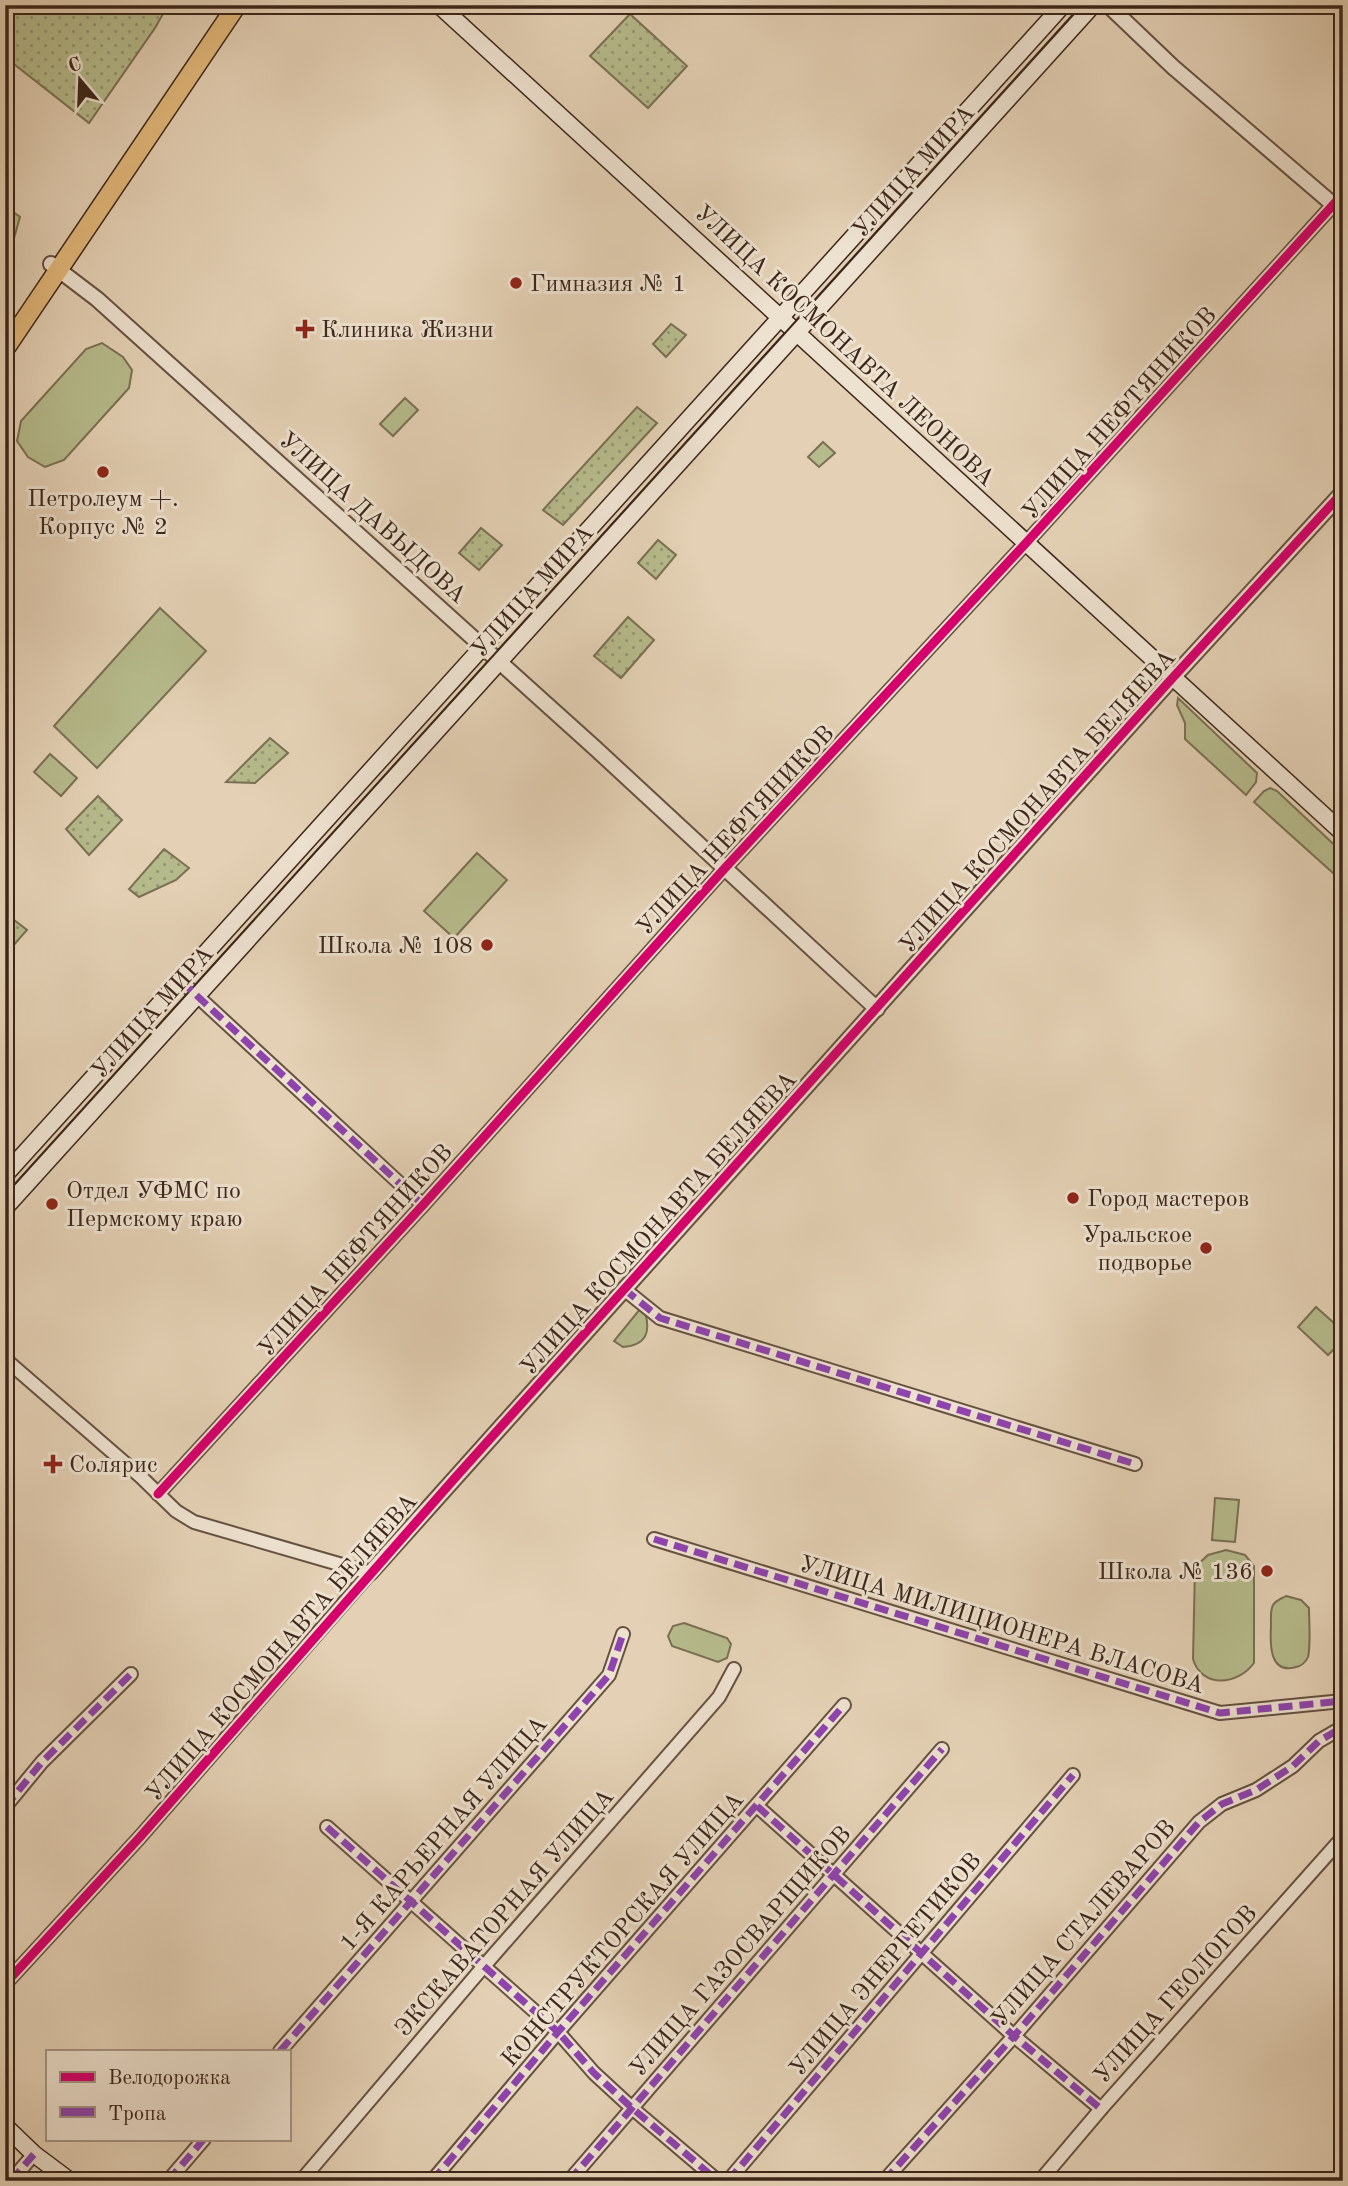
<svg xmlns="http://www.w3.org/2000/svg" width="1348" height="2186" font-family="'Old Standard TT',serif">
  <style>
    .grass { fill: #b6bb8c; stroke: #797053; stroke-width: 2 }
    .park { fill: url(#park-dots); stroke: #797053; stroke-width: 2 }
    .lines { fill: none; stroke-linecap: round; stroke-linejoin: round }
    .minor-casing { stroke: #665141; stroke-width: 16 }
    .tertiary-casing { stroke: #665141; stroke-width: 18 }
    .secondary-casing { stroke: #3c261a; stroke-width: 19 }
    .primary-casing { stroke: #3c261a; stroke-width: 21 }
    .minor { stroke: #ede1cf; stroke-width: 12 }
    .tertiary { stroke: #ede1cf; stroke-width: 14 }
    .secondary { stroke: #ede1cf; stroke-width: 16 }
    .primary { stroke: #e2b87a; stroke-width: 18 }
    .tram { stroke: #3c261a; stroke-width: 2 }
    .quiet { stroke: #8e44ad; stroke-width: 7; stroke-dasharray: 14 7; stroke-linecap: butt }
    .cycleway-casing { stroke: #ede1cf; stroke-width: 13 }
    .cycleway { stroke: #d6006c; stroke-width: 9 }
    .poi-dot { fill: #8f2418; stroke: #ede1cf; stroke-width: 2.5 }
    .labels { text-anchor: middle; stroke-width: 6; stroke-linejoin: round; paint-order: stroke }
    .street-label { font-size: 24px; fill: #3c261a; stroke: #ede1cf }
    .poi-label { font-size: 24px; fill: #3c261a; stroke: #ede1cf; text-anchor: start }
  </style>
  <defs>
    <pattern id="park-dots" width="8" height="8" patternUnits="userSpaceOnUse" patternTransform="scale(1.75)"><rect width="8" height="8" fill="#b6bb8c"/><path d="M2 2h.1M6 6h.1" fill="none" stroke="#959872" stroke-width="1.8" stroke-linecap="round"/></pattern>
  </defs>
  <rect width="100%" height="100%" fill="#e4d1b5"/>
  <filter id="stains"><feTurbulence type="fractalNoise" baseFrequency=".00286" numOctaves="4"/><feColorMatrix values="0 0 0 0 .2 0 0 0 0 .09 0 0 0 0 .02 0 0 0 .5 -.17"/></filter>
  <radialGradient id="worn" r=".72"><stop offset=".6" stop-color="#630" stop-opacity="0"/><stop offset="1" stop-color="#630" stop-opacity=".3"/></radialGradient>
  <g class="grass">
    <path d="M5,206L20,217L5,270Z"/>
    <path d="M102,343L123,357L132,370L129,388L64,460L45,467L28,457L17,441L21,421L86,349Z"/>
    <path d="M405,398L418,410L393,436L380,424Z"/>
    <path d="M823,442L835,453L819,467L808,457Z"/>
    <path d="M160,608L206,651L97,768L54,726Z"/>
    <path d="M1178,698L1257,773L1256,782L1246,795L1185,739V723L1177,705Z"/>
    <path d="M50,754L77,778L61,796L34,772Z"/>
    <path d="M1270,788L1277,791L1343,853V882L1254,802L1264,791Z"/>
    <path d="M477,853L507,880L454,938L424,911Z"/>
    <path d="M1316,1307L1343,1331V1340L1328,1355L1298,1327Z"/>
    <path d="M640,1309L645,1312C651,1333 646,1345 623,1347L614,1341Z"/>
    <path d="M1215,1498L1239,1500L1235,1542L1212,1540Z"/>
    <path d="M1226,1550L1245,1555L1254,1566V1663C1238,1685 1202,1689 1193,1659L1195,1567L1208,1555Z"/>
    <path d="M1286,1596L1301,1600L1309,1608C1309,1621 1311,1645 1308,1657C1306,1662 1301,1666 1296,1667C1269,1675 1270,1643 1271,1626C1271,1619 1270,1611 1273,1605C1276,1600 1281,1599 1286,1596Z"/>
    <path d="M684,1623L727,1638L731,1644L727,1658L718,1662L672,1646L668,1636L673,1626Z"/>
  </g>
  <g class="park">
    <path d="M5,5H168L155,28L89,123L5,57Z"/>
    <path d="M630,14L687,66L648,108L590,56Z"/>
    <path d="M671,324L686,335L666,357L653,344Z"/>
    <path d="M637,407L657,423L563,525L543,510Z"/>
    <path d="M481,528L502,545L479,570L459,553Z"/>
    <path d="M658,540L676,555L656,579L638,563Z"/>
    <path d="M628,617L654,640L621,678L594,656Z"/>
    <path d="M270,738L288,753L255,783L226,782Z"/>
    <path d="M98,796L122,820L89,855L66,829Z"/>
    <path d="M164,849L189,868L176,880L139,897L129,889Z"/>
    <path d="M5,913L27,930L5,955Z"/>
  </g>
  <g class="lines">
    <defs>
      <g id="minor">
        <path d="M181,981L423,1205"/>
        <path d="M624,1289L660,1318L1135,1464"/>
        <path d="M5,1359L141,1477L176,1511L194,1522L370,1573L140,1837L5,1984"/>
        <path d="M158,1494L423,1205L725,868L1026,543L1343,194"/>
        <path d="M654,1539L1220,1713L1343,1701"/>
        <path d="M5,1663L7,1661"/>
        <path d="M757,1806L1014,2036L1101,2109"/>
        <path d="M5,1807L42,1762L131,1674"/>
        <path d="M327,1827L558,2032L594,2073L632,2108L718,2181"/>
        <path d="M280,2051L609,1675L623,1634"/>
        <path d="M11,2181L34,2154"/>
        <path d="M168,2181L204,2139"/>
        <path d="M301,2181L484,1966L719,1697L734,1669"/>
        <path d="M432,2181L558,2032L844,1705"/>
        <path d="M569,2181L942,1749"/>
        <path d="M728,2181L1073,1775"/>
        <path d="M884,2181L1014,2036L1199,1822L1222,1804L1256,1790L1293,1766L1319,1741L1343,1727"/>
        <path d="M1040,2181L1101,2109L1343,1837"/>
      </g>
      <g id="tertiary">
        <path d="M1108,5L1173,67L1343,213"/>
        <path d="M51,264L97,299L595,748L877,1009"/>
        <path d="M370,1573L1167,684L1343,492"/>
      </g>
      <g id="secondary">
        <path d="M439,5L1343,833"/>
        <path d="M5,1175L1063,5"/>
        <path d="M5,1208L1093,5"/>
        <path d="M5,2126L34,2154L70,2181"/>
      </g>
      <path id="primary" d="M5,349L237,5"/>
    </defs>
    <use href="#minor" class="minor-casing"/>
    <use href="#tertiary" class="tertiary-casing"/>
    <use href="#secondary" class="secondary-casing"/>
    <use href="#primary" class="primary-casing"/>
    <use href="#minor" class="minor"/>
    <use href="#tertiary" class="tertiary"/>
    <use href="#secondary" class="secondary"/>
    <use href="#primary" class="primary"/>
    <path class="tram" d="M5,1195L1082,5"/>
    <g class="quiet">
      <path d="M181,981L423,1205"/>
      <path d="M624,1289L660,1318L1135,1464"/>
      <path d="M654,1539L1220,1713L1343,1701"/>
      <path d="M5,1663L7,1661"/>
      <path d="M757,1806L1014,2036L1101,2109"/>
      <path d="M5,1807L42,1762L131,1674"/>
      <path d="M327,1827L558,2032L594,2073L632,2108L718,2181"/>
      <path d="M280,2051L609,1675L623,1634"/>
      <path d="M60,2175L61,2181"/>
      <path d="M11,2181L34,2154"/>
      <path d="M168,2181L204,2139"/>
      <path d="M432,2181L558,2032L844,1705"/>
      <path d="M569,2181L942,1749"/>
      <path d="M728,2181L1073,1775"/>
      <path d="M884,2181L1014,2036L1199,1822L1222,1804L1256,1790L1293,1766L1319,1741L1343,1727"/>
    </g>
    <defs>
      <g id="cycleway">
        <path d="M158,1494L423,1205L725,868L1026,543L1343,194"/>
        <path d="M5,1984L140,1837L454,1479L1167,684L1343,492"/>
      </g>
    </defs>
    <use href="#cycleway" class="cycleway-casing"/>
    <use href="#cycleway" class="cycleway"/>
  </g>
  <g class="poi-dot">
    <circle cx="516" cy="283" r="7"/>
    <path d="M301.5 318.5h7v7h7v7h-7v7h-7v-7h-7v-7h7z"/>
    <circle cx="103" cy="472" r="7"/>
    <circle cx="487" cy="945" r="7"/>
    <circle cx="1073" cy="1198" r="7"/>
    <circle cx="52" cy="1204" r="7"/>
    <circle cx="1206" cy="1248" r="7"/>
    <path d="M49.5 1453.5h7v7h7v7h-7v7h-7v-7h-7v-7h7z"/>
    <circle cx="1267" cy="1571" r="7"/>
  </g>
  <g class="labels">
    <g class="street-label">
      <text transform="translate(913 171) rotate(-48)" y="8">УЛИЦА МИРА</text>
      <text transform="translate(845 345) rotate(43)" y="8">УЛИЦА КОСМОНАВТА ЛЕОНОВА</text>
      <text transform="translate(1119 413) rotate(-48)" y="8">УЛИЦА НЕФТЯНИКОВ</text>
      <text transform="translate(373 517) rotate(42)" y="8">УЛИЦА ДАВЫДОВА</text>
      <text transform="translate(532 591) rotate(-48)" y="8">УЛИЦА МИРА</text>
      <text transform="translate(1037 801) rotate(-48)" y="8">УЛИЦА КОСМОНАВТА БЕЛЯЕВА</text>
      <text transform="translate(735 830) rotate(-47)" y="8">УЛИЦА НЕФТЯНИКОВ</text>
      <text transform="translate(152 1012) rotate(-48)" y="8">УЛИЦА МИРА</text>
      <text transform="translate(658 1223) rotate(-48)" y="8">УЛИЦА КОСМОНАВТА БЕЛЯЕВА</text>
      <text transform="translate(355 1250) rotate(-48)" y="8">УЛИЦА НЕФТЯНИКОВ</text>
      <text transform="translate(1002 1624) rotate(17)" y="8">УЛИЦА МИЛИЦИОНЕРА ВЛАСОВА</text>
      <text transform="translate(281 1647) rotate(-49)" y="8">УЛИЦА КОСМОНАВТА БЕЛЯЕВА</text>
      <text transform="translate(443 1833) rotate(-49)" y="8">1-Я КАРЬЕРНАЯ УЛИЦА</text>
      <text transform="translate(504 1912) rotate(-49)" y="8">ЭКСКАВАТОРНАЯ УЛИЦА</text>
      <text transform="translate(1083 1923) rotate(-49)" y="8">УЛИЦА СТАЛЕВАРОВ</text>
      <text transform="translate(622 1929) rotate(-49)" y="8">КОНСТРУКТОРСКАЯ УЛИЦА</text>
      <text transform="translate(740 1951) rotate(-49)" y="8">УЛИЦА ГАЗОСВАРЩИКОВ</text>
      <text transform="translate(885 1964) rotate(-50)" y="8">УЛИЦА ЭНЕРГЕТИКОВ</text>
      <text transform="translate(1175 1994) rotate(-48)" y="8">УЛИЦА ГЕОЛОГОВ</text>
    </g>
    <g class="poi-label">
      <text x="530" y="291">Гимназия № 1</text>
      <text x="321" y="337">Клиника Жизни</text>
      <text x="103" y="506" text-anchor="middle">Петролеум +.<tspan x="103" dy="28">Корпус № 2</tspan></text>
      <text x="473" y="953" text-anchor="end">Школа № 108</text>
      <text x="66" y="1198">Отдел УФМС по<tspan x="66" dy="28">Пермскому краю</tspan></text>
      <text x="1087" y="1206">Город мастеров</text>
      <text x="1192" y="1242" text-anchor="end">Уральское<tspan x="1192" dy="28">подворье</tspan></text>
      <text x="69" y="1472">Солярис</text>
      <text x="1253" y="1579" text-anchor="end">Школа № 136</text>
    </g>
  </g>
  <rect width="1348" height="2186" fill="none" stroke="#e4d1b5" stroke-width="28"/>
  <rect x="7" y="7" width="1334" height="2172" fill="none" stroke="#3c261a" stroke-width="3.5"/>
  <rect x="14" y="14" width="1320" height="2158" fill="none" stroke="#3c261a" stroke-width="2"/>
  <rect x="46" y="2050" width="245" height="91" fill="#ede1cf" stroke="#a69687" stroke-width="2"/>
  <rect x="60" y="2072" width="35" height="10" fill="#d6006c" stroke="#a69687" stroke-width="2"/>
  <text x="108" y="2084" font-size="21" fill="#3c261a">Велодорожка</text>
  <rect x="60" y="2107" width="35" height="10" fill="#8e44ad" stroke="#a69687" stroke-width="2"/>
  <text x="108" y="2120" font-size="21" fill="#3c261a">Тропа</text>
  <g transform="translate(80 80) rotate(341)" stroke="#ede1cf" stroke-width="5" paint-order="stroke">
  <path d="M0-5L12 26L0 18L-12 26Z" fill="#3c261a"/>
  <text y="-10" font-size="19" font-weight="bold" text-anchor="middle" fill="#3c261a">С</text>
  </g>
  <rect width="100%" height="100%" filter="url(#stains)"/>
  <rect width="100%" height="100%" fill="url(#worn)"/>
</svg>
